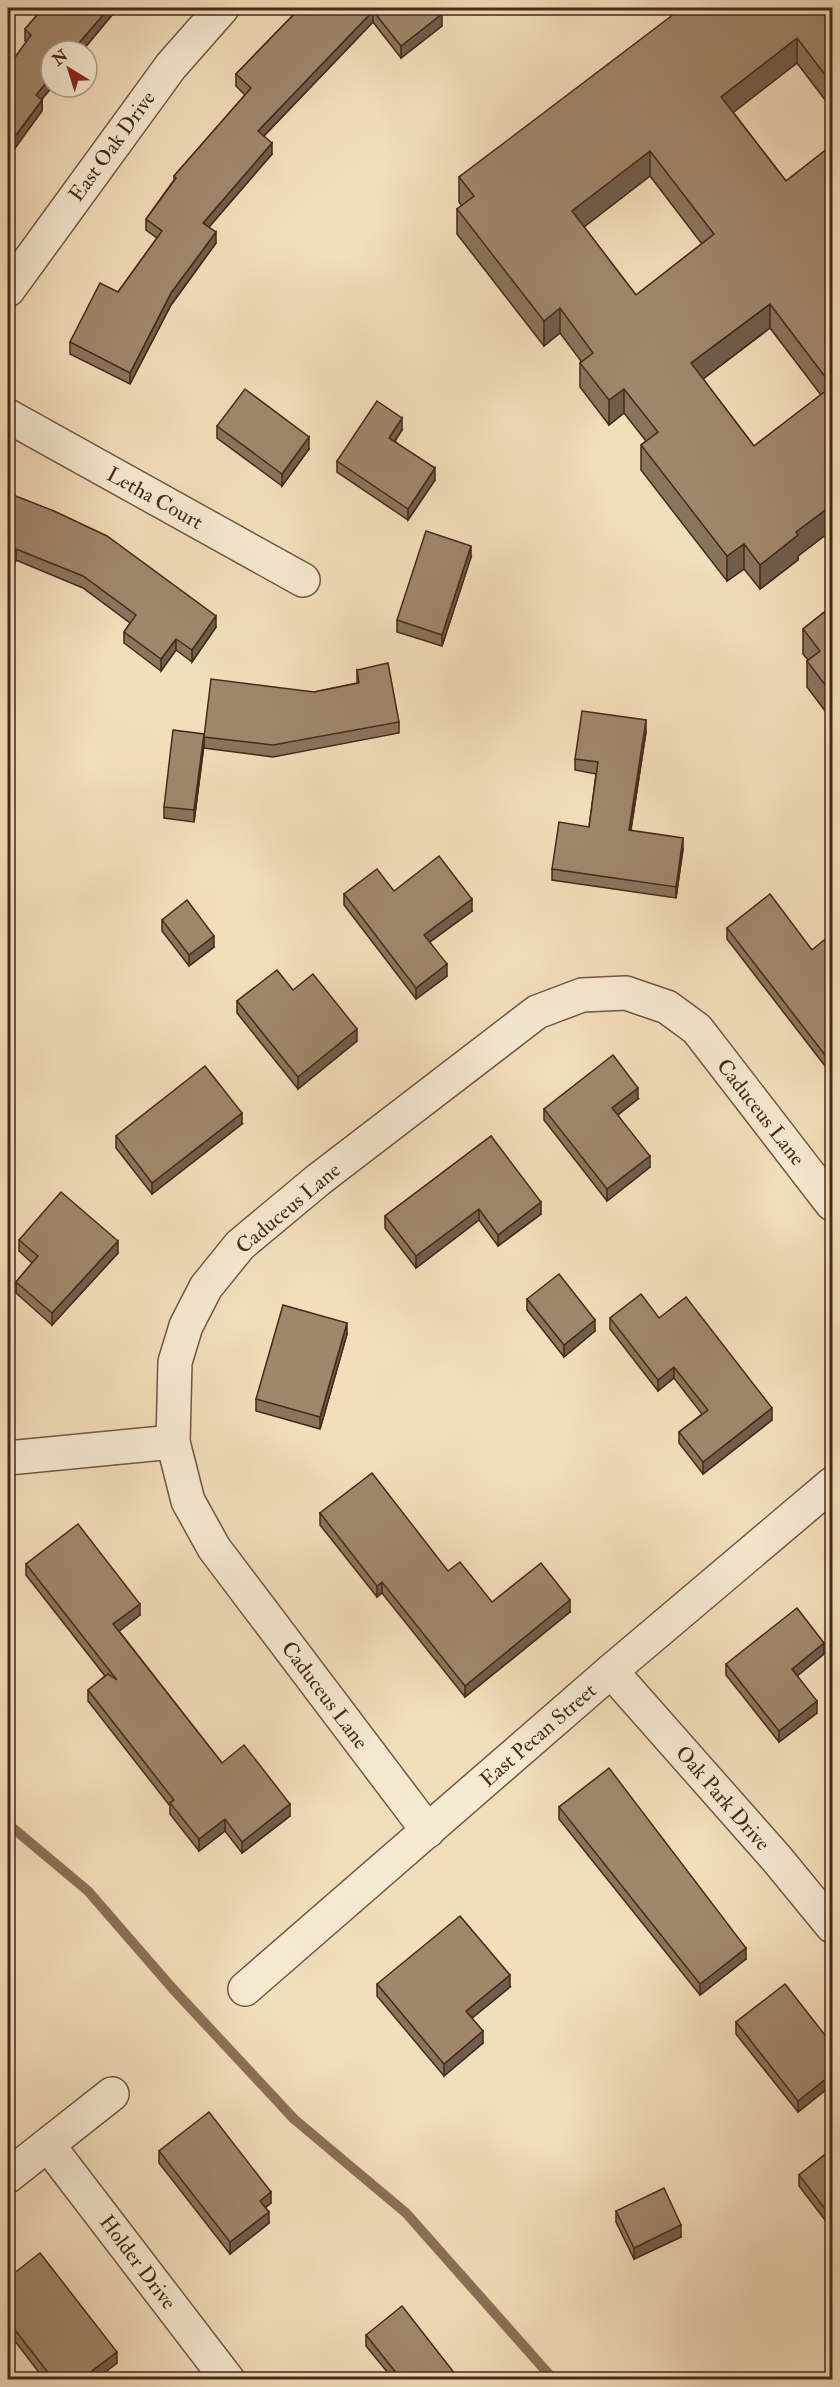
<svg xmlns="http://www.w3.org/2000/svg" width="840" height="2387" font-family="'IM FELL Double Pica',serif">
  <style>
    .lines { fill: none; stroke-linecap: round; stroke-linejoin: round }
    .stream { stroke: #8a7058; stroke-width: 10 }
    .street-casing { stroke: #715640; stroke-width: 36 }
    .street { stroke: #f7ead3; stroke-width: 33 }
    .wall { fill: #8a745d; stroke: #462817; stroke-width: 1.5; fill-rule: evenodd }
    .shaded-wall { fill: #705e4c; stroke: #462817; stroke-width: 1.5 }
    .building { fill: #a0876c; stroke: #462817; stroke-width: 1.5; fill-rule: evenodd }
    .labels { text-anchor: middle; stroke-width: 4.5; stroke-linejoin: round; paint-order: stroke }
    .street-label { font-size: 21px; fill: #462817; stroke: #f7ead3 }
  </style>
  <rect width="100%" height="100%" fill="#f3debb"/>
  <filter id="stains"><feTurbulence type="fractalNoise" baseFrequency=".00333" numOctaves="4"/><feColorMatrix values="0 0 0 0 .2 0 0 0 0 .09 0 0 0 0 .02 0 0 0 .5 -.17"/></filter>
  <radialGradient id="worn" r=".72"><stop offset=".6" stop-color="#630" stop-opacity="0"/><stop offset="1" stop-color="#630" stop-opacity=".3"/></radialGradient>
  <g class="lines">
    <path class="stream" d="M8,1824L88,1891L173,1989L294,2119L406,2213L554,2380"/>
    <defs>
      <g id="street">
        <path d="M8,290L171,66L222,8"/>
        <path d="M8,416L303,580"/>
        <path d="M8,1458L173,1442"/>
        <path d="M611,1671L777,1859L832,1926"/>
        <path d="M428,1831L214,1548L188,1501L173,1442L175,1362L186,1326L206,1287L240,1245L318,1180L537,1012L582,995L626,993L667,1007L697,1029L832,1204"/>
        <path d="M245,1989L611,1671L832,1484"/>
        <path d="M48,2145L228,2380"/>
        <path d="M8,2176L112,2094"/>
      </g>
    </defs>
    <use href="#street" class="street-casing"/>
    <use href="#street" class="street"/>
  </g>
  <g class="wall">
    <path d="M43,8H118L42,99V111L26,42L25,41V29Z"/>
    <path d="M300,8H437L442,26L401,58L373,22L264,136L272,154L209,227L216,243L171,305L130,384L70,354V342L118,292L157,238L146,230V219L174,180V176L245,95L236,86V74Z"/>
    <path d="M832,8V109L797,63L733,112L786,181L832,145V530L798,556V560L760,589L744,569L727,581L641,470V445L646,441L624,413L609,425L580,387V363L581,361L560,333L544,346L457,234V209L462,206L459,202V177ZM650,176L702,244L636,295L584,227ZM770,328L821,395L754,446L703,379Z"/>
    <path d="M217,426L309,449L282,486L217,438Z"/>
    <path d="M402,430L395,441L435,480L408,520L337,472V461Z"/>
    <path d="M8,493L216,627L192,662L176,650L161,671L124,643V632L130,623L83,588L16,560L8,580Z"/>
    <path d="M471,557L442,646L397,632V620Z"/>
    <path d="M832,606V720L807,687V661L808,660L803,654V629Z"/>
    <path d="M357,670L399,722V733L273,757L204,748V737L314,692L357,683Z"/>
    <path d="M646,732L631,830L683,849L676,898L552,880V869L589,827L596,774L575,770V759Z"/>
    <path d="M204,745L194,822L164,818V807Z"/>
    <path d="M394,891L472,911L430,942L447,976L416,999L344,905V894Z"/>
    <path d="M162,920L214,947L189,966L162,931Z"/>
    <path d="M727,928L812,950L832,938V1075L727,939Z"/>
    <path d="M293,990L357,1041L298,1089L237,1013V1001Z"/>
    <path d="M638,1099L618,1115L650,1167L607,1201L544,1120V1109Z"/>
    <path d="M242,1124L152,1194L116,1148V1136Z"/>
    <path d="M491,1136L541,1214L498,1246L479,1220L416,1268L385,1228V1216Z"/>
    <path d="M19,1240L118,1253L52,1325L16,1293V1282L32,1263L19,1251Z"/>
    <path d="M527,1299L595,1331L564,1357L527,1310Z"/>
    <path d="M610,1318H659L772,1420L703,1474L679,1443V1432L702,1414L674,1378L658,1391L610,1329Z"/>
    <path d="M347,1334L320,1429L256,1411V1399Z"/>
    <path d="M320,1513L448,1571L492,1602L570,1612L465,1697L382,1593L377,1597L320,1525Z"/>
    <path d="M26,1564L140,1615L119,1631L222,1763L290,1816L242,1853L225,1831L199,1851L170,1814V1806L88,1701V1690L105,1676L26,1575Z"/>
    <path d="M824,1654L797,1676L817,1713L779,1742L726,1675V1664Z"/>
    <path d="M832,1783V1798L831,1796V1784Z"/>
    <path d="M559,1807L746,1959L700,1995L559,1819Z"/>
    <path d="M377,1984L510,1987L472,2018L483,2043L444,2076L377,1996Z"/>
    <path d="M736,2022L832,2044V2070L831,2071L832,2085L798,2112L736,2034Z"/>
    <path d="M832,2149V2229L799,2186V2175Z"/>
    <path d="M159,2151L271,2203L265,2208L269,2223L230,2254L159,2163Z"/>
    <path d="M616,2211L681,2237L634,2259L616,2222Z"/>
    <path d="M8,2278L117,2363L96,2379H44L8,2332Z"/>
    <path d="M366,2335L459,2379H393L366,2346Z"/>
  </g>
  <g class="shaded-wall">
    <path d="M109,8H118L82,51H72Z"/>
    <path d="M373,11V22L258,142V131Z"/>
    <path d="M442,14V26L401,58V46Z"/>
    <path d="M797,38V63L721,122V97Z"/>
    <path d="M51,77V87H52L36,106V95Z"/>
    <path d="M42,100V111L8,158V146Z"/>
    <path d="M272,143V154L203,234V223Z"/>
    <path d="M650,151V176L572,236V211Z"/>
    <path d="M216,232V243L171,305L130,384V373L171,293Z"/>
    <path d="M770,304V328L691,388V363Z"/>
    <path d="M560,308V333L544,346V321Z"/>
    <path d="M624,389V413L609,425V400Z"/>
    <path d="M402,418V430L389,449V438Z"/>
    <path d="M309,437V449L282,486V474Z"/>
    <path d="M435,468V480L408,520V509Z"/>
    <path d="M832,505V530L798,556V560L760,589V565L796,532Z"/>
    <path d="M744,544V569L727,581V556Z"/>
    <path d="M471,546V557L442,646V635Z"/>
    <path d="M16,549V560L8,580V569Z"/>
    <path d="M216,616V627L192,662V650Z"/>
    <path d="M176,639V650L161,671V659Z"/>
    <path d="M646,720V732L629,841V830Z"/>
    <path d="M204,734V745L194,822V810Z"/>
    <path d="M683,838V849L676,898V887Z"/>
    <path d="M472,899V911L424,946V935Z"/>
    <path d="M214,936V947L189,966V955Z"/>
    <path d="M447,964V976L416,999V988Z"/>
    <path d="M357,1029V1041L298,1089V1077Z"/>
    <path d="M638,1088V1099L612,1119V1108Z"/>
    <path d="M242,1113V1124L152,1194V1183Z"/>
    <path d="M650,1156V1167L607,1201V1189Z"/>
    <path d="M541,1202V1214L498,1246V1235Z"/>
    <path d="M479,1209V1220L416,1268V1256Z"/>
    <path d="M118,1241V1253L52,1325V1313Z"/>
    <path d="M595,1320V1331L564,1357V1345Z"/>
    <path d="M347,1323V1334L320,1429V1417Z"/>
    <path d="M674,1367V1378L658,1391V1380Z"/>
    <path d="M772,1408V1420L703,1474V1462Z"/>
    <path d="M382,1582V1593L377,1597V1586Z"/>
    <path d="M570,1600V1612L465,1697V1686Z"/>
    <path d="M140,1604V1615L113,1636V1624Z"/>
    <path d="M824,1643V1654L792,1680V1669Z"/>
    <path d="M817,1701V1713L779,1742V1731Z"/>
    <path d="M290,1804V1816L242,1853V1842Z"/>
    <path d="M225,1819V1831L199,1851V1839Z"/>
    <path d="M746,1948V1959L700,1995V1984Z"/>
    <path d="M510,1975V1987L466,2023V2011Z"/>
    <path d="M483,2031V2043L444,2076V2064Z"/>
    <path d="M832,2059V2070L826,2075V2063Z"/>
    <path d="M832,2074V2085L798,2112V2101Z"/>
    <path d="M271,2192V2203L260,2212V2201Z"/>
    <path d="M269,2212V2223L230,2254V2242Z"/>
    <path d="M681,2225V2237L634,2259V2248Z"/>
    <path d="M117,2352V2363L96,2379H81Z"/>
  </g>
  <g class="building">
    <path d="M43,8H109L72,51H51V77L36,95L42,100L8,146V67L31,35L25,29Z"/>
    <path d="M300,8H437L442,14L401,46L373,11L258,131L272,143L203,223L216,232L171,293L130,373L70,342L100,283L118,292L162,231L146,219L176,178L174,176L251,88L236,74Z"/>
    <path d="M682,8H832V84L797,38L721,97L786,181L832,145V386L770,304L691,363L754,446L832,386V505L796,532L798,535L760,565L744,544L727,556L641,445L658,432L624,389L609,400L580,363L593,353L560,308L544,321L457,209L474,196L459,177ZM650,151L714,234L636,295L572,211Z"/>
    <path d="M245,389L309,437L282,474L217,426Z"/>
    <path d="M377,401L402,418L389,438L435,468L408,509L337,461Z"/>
    <path d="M8,493L54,511L107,536L216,616L192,650L176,639L161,659L124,632L136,615L83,576L16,549L8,569Z"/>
    <path d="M426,531L471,546L442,635L397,620Z"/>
    <path d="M832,606V694L807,661L820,651L803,629Z"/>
    <path d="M388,663L399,722L273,745L204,737L211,679L314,692L359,683L357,670Z"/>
    <path d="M582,711L646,720L629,830L683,838L676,887L552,869L559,822L589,827L598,762L575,759Z"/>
    <path d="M173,730L204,734L194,810L164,807Z"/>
    <path d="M439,856L472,899L424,935L447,964L416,988L344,894L377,869L394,891Z"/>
    <path d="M770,894L812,950L830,935L832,938V1064L727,928Z"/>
    <path d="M187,900L214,936L189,955L162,920Z"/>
    <path d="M277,970L293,990L313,974L357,1029L298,1077L237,1001Z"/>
    <path d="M613,1055L638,1088L612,1108L650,1156L607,1189L544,1109Z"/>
    <path d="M205,1066L242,1113L152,1183L116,1136Z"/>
    <path d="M491,1136L541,1202L498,1235L479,1209L416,1256L385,1216Z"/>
    <path d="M61,1192L118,1241L52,1313L16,1282L38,1256L19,1240Z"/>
    <path d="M559,1274L595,1320L564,1345L527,1299Z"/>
    <path d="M641,1294L659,1318L686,1297L772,1408L703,1462L679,1432L708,1410L674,1367L658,1380L610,1318Z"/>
    <path d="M283,1305L347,1323L320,1417L256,1399Z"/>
    <path d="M372,1473L448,1571L460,1562L492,1602L541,1563L570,1600L465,1686L382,1582L377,1586L320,1513Z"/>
    <path d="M78,1524L140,1604L113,1624L222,1763L244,1745L290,1804L242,1842L225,1819L199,1839L170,1803L174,1800L88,1690L108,1674L117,1680L26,1564Z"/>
    <path d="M797,1608L824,1643L792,1669L817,1701L779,1731L726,1664Z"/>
    <path d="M609,1768L746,1948L700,1984L559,1807Z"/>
    <path d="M460,1916L510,1975L466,2011L483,2031L444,2064L377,1984Z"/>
    <path d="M785,1984L832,2044V2059L826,2063L832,2074L798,2101L736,2022Z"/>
    <path d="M209,2112L271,2192L260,2201L269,2212L230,2242L159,2151Z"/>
    <path d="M832,2149V2218L799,2175Z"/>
    <path d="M664,2188L681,2225L634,2248L616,2211Z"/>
    <path d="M40,2253L117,2352L81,2379H53L8,2321V2278Z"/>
    <path d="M402,2306L459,2379H401L366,2335Z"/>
  </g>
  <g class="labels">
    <g class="street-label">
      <text transform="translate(112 146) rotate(-54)" y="7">East Oak Drive</text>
      <text transform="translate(155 498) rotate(29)" y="7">Letha Court</text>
      <text transform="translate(761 1112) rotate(52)" y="7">Caduceus Lane</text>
      <text transform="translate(288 1208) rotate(-40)" y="7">Caduceus Lane</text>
      <text transform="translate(325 1695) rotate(53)" y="7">Caduceus Lane</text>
      <text transform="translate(538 1735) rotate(-41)" y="7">East Pecan Street</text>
      <text transform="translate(723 1798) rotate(49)" y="7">Oak Park Drive</text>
      <text transform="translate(138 2262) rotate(53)" y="7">Holder Drive</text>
    </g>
  </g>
  <rect width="840" height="2387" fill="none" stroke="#f3debb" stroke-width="30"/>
  <rect x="9" y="9" width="822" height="2369" fill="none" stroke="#462817" stroke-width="3"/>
  <rect x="15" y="15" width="810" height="2357" fill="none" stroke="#462817" stroke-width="1.5"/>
  <g transform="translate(69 69) rotate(322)"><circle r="28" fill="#f7ead3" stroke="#b09c88" stroke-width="1.5"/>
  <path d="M0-4.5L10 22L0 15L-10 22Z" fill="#8f2418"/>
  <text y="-9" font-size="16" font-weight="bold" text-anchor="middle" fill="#462817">N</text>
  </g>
  <rect width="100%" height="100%" filter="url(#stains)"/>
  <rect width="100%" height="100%" fill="url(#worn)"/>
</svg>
